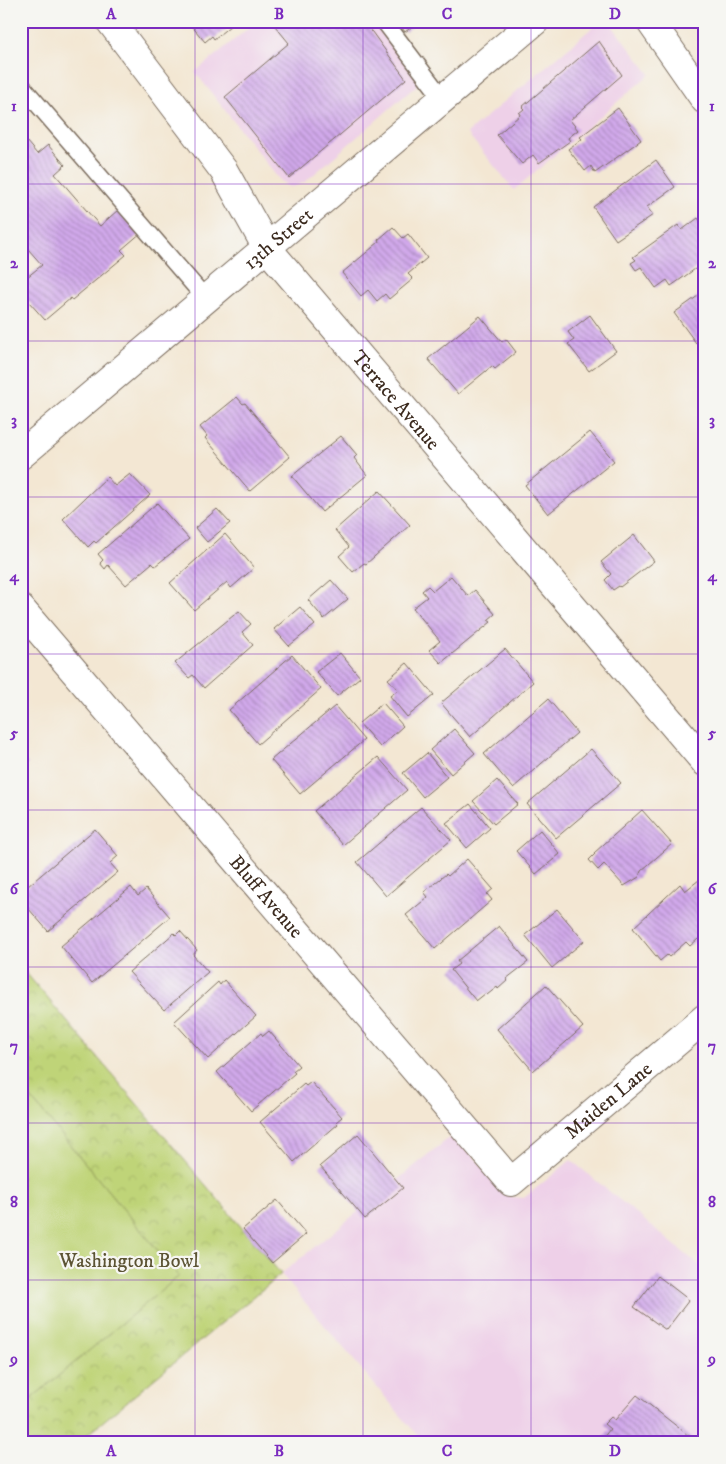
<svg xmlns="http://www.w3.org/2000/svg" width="726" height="1464" font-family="'IM FELL DW Pica',serif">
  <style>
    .built { fill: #eed0e8 }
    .park { fill: url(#park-crowns); stroke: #7d7f4b }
    .pitch { fill: #bfd478; stroke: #7d7f4b }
    .building { fill: url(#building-back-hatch) }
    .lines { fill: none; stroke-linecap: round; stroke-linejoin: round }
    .lane-casing { stroke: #7b6c5d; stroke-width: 19 }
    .street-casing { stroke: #7b6c5d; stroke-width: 30 }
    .secondary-casing { stroke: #7b6c5d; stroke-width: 30 }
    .lane { stroke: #fff; stroke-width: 16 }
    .street { stroke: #fff; stroke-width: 28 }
    .secondary { stroke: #fff; stroke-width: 28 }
    .grid { fill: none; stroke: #7b2cbf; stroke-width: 1; stroke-opacity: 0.55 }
    .labels { text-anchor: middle; stroke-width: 4.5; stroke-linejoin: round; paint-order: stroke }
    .street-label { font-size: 20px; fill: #3b2a1e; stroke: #f6f6f2 }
    .park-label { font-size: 20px; fill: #5c5434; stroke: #f6f6f2 }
    .neatline { fill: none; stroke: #7b2cbf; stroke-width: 2 }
    .grid-label { font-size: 16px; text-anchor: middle; font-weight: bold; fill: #7b2cbf }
  </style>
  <defs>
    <pattern id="park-crowns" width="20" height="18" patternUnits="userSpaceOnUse" patternTransform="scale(1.25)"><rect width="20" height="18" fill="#bfd478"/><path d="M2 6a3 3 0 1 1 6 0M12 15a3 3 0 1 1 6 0" fill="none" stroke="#a5b667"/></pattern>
    <pattern id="building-back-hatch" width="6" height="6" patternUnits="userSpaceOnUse" patternTransform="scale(1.25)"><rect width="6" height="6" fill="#d1a9eb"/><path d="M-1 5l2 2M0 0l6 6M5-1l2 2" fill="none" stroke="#ab8abe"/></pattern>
  </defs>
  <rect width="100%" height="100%" fill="#f6f6f2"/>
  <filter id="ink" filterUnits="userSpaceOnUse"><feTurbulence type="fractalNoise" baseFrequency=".02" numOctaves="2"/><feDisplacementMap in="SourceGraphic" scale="10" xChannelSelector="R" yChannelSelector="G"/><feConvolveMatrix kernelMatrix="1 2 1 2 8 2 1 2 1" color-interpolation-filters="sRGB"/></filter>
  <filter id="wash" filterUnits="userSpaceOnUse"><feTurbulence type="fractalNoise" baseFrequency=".0096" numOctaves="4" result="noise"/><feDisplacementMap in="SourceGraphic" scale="20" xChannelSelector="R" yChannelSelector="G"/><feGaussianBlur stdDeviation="1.12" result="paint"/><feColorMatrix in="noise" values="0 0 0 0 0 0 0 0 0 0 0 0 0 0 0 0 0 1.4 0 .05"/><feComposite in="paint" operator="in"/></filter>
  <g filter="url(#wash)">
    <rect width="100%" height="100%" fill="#f3e7d3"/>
    <g class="built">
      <path d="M257,21H382L424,79L305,182L293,187L287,186L278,178L195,72Z"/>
      <path d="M608,23L613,27L650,74L514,190L467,133L593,27Z"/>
      <path d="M454,1134L504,1192L512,1197L524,1198L571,1160L705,1270V1443H424L281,1274Z"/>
    </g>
    <path class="park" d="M21,967L281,1274L77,1443H21Z"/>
    <path class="pitch" d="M21,1086L179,1276L21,1407Z"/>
    <g id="blocks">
      <g class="building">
        <path d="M193,21H236L214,39L212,36L205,42L190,24Z"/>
        <path d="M271,21H364L406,79L289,178L225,97L289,43Z"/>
        <path d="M397,21H420L405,32Z"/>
        <path d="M599,41L622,75L570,120L578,130L568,138L570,141L539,163L533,155L522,164L497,135L520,115L519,113L524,109L522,107Z"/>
        <path d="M618,108L641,140L595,173L591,166L585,171L568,149L582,139L580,137Z"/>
        <path d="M21,135L37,154L48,145L65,165L55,174L100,226L128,201L149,226L121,250L126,255L72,300L71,298L45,320L21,293V282L42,265L21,241Z"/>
        <path d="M656,160L675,187L647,207L653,215L616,240L593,207Z"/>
        <path d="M698,218L705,228V262L671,286L667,280L656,288L641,267L636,270L631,263L636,260L633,257L678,225L682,230Z"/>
        <path d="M393,227L403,238L408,234L427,258L408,274L413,279L389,299L385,294L377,301L368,290L361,296L342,273L379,242L378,240Z"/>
        <path d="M705,291V337L696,343L674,313Z"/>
        <path d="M590,315L616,351L589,371L568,344L574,340L568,332Z"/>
        <path d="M480,316L502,342L506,339L516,352L495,369L492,366L458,394L428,359Z"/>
        <path d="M237,397L243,404L245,403L290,457L250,491L205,438L207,436L200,427Z"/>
        <path d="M590,432L614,461L548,514L525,485Z"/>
        <path d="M341,436L357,455L354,458L367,475L322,512L292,476Z"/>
        <path d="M130,474L150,495L96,543L94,541L88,547L63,519L107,477L115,486Z"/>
        <path d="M379,491L410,525L366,564L364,563L353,572L339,556L349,547L335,530Z"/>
        <path d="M157,503L189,539L155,566L152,563L126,585L108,565L105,569L100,563L103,560L98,554Z"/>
        <path d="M217,509L230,523L207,542L195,528Z"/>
        <path d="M225,534L254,568L231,588L227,582L194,610L170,583Z"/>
        <path d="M634,535L654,561L620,587L619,586L613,590L605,580L611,574L601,562Z"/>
        <path d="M451,576L468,596L475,590L495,614L488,620L491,622L441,663L429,650L440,641L413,608L427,597L422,591L428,586L433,591Z"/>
        <path d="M331,580L348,599L324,619L308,600Z"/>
        <path d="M300,607L315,625L289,646L274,629Z"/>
        <path d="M239,611L251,624L242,632L253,645L204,688L193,675L189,678L175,663Z"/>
        <path d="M505,649L533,682L470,737L441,703Z"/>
        <path d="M340,653L360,677L337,696L316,672Z"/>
        <path d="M292,655L321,689L258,744L229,710Z"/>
        <path d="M407,663L434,695L407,717L390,696L398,690L388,679Z"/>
        <path d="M548,699L577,733L513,788L484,754Z"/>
        <path d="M383,703L403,726L380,747L359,723Z"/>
        <path d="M335,706L364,740L300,794L271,760Z"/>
        <path d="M454,729L475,753L451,774L430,750Z"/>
        <path d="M591,749L621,783L556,838L527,804Z"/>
        <path d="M427,753L447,777L423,797L403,773Z"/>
        <path d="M21,757L28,764L21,770Z"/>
        <path d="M378,757L407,790L343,845L314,811Z"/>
        <path d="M497,780L518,804L494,824L473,801Z"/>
        <path d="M470,804L490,828L467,848L446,823Z"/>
        <path d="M421,807L451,840L386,896L357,862Z"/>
        <path d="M642,810L672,844L641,871L639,877L624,886L604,864L598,870L589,860L595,854L594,853Z"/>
        <path d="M95,829L118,856L110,863L118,872L48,931L21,900V892Z"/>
        <path d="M540,830L560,854L536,874L516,851Z"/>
        <path d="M467,859L493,889L487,894L492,900L435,949L406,915L428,897L424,892L446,874L448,876Z"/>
        <path d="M704,876L705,933L690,946L686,942L669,957L667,955L660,961L633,928L680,884L685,891Z"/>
        <path d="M131,887L138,896L146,889L170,917L92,983L61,946Z"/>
        <path d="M557,909L584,941L552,968L525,935Z"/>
        <path d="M499,926L528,962L506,979L508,980L498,989L497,987L487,995L486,993L476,1001L451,970L459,964L457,961Z"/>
        <path d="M180,931L197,950L193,955L208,972L164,1010L129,972L174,933L176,935Z"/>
        <path d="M224,980L256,1016L208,1059L174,1022L218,982L220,985Z"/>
        <path d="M546,985L583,1027L533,1071L497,1029Z"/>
        <path d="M269,1031L299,1066L293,1071L295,1073L251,1111L217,1072L261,1033L263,1036Z"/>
        <path d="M311,1082L342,1117L336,1122L338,1124L294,1162L260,1122L304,1084L306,1086Z"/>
        <path d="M358,1134L403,1188L365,1219L320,1166Z"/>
        <path d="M277,1200L306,1234L272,1263L243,1229Z"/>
        <path d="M658,1276L689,1300L666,1330L634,1307Z"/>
        <path d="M637,1395L698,1443H599L610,1429L604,1424L611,1417L615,1420Z"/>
      </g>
    </g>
  </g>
  <g filter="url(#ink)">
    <use href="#blocks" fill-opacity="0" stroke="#7b6c5d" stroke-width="1"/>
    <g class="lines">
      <defs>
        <g id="lane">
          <path d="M384,21L443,99"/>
          <path d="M21,85L206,299"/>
        </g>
        <g id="street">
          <path id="s1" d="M110,21L224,171L267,248L705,762"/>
          <path id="s2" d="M21,455L535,21"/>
          <path id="s3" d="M21,609L511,1182L705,1018"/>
        </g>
        <path id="secondary" d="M650,21L705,100"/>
      </defs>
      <use href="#lane" class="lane-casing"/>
      <use href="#street" class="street-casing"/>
      <use href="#secondary" class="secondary-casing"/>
      <use href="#lane" class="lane"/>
      <use href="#street" class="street"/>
      <use href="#secondary" class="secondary"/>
    </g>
  </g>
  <path class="grid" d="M195,21V1443M363,21V1443M531,21V1443M21,184H705M21,341H705M21,497H705M21,654H705M21,810H705M21,967H705M21,1123H705M21,1280H705"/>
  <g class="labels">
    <g class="street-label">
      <text dy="7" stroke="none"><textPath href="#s2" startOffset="336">13th Street</textPath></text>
      <text dy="7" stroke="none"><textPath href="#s1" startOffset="476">Terrace Avenue</textPath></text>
      <text dy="7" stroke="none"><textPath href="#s3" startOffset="378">Bluff Avenue</textPath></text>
      <text dy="7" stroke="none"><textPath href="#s3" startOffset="881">Maiden Lane</textPath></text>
    </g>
    <g class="park-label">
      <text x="129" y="1267">Washington Bowl</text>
    </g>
  </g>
  <rect width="726" height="1464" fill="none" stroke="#f6f6f2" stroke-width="55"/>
  <rect x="28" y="28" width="670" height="1408" class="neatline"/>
  <g class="grid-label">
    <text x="111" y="19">A</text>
    <text x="279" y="19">B</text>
    <text x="447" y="19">C</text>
    <text x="615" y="19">D</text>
    <text x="14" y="111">1</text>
    <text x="712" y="111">1</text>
    <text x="14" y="268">2</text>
    <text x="712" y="268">2</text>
    <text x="14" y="425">3</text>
    <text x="712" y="425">3</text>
    <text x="14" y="581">4</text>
    <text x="712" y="581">4</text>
    <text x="14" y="738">5</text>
    <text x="712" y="738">5</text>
    <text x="14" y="894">6</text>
    <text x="712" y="894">6</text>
    <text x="14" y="1051">7</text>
    <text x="712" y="1051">7</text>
    <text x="14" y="1207">8</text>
    <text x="712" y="1207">8</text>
    <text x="14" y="1364">9</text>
    <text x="712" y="1364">9</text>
    <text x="111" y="1456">A</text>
    <text x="279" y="1456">B</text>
    <text x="447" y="1456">C</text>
    <text x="615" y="1456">D</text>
  </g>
</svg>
